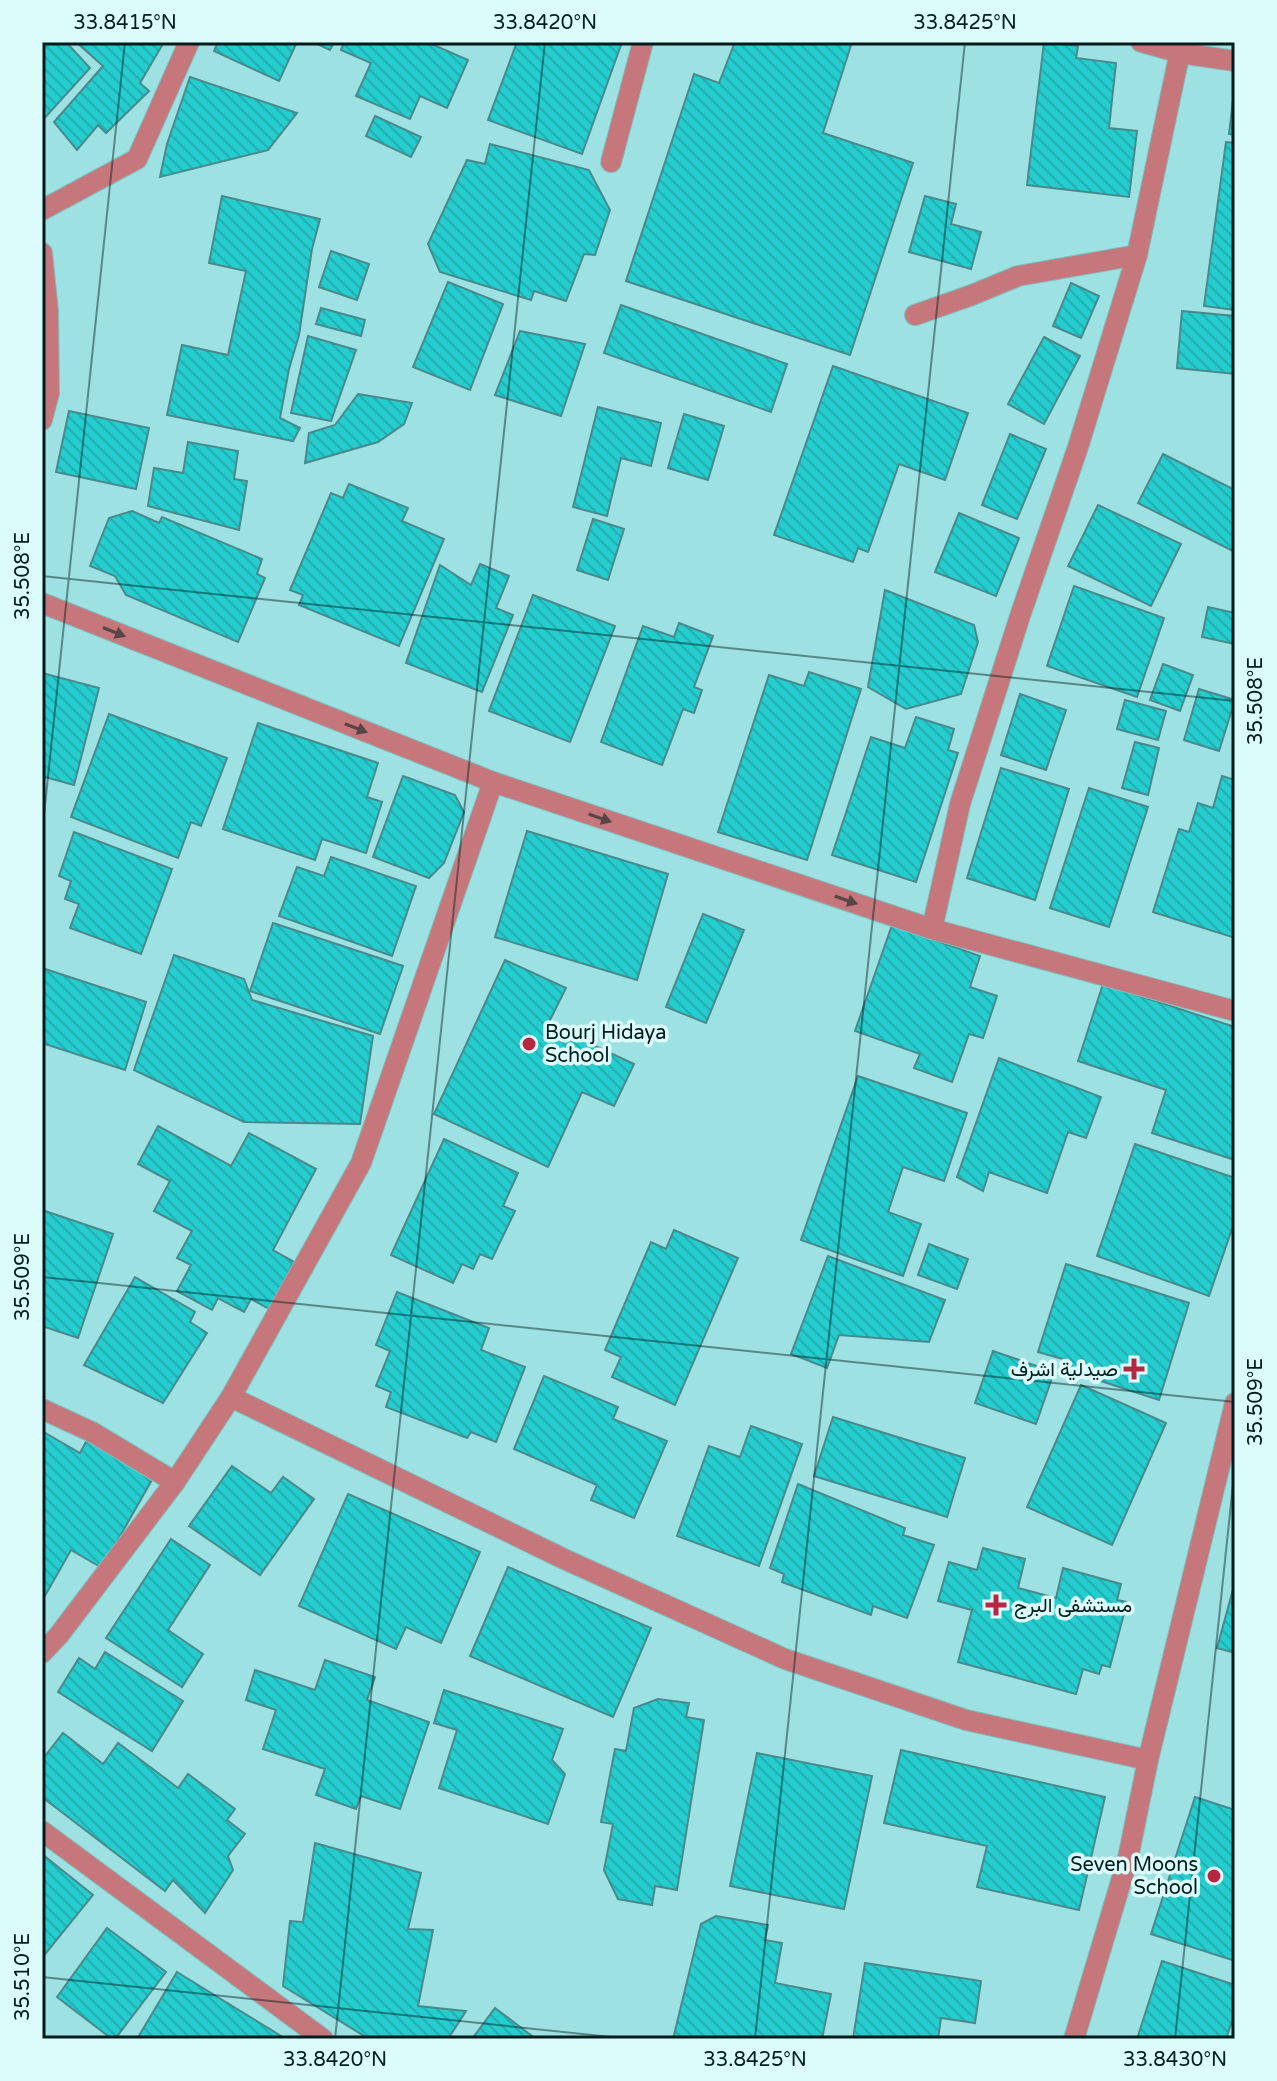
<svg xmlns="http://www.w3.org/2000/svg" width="1277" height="2081" font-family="'Varela Round',Vazirmatn,sans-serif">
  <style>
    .building { fill: url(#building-back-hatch); stroke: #488a8b; stroke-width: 2 }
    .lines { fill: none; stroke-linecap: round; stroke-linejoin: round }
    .minor-casing { stroke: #82bdbe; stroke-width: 22 }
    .minor { stroke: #c5777b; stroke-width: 20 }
    .oneway { fill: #594446 }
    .ticks { fill: none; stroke: #001b1b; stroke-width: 2; stroke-opacity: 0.45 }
    .poi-dot { fill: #b82742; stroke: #dbfcfb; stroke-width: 3 }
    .labels { text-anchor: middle; stroke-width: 7; stroke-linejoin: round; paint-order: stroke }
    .poi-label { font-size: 20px; fill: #001b1b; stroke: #dbfcfb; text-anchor: start }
    .neatline { fill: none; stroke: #001b1b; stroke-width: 3 }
    .ticks-label { font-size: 20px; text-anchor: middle; fill: #001b1b }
  </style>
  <defs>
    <pattern id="building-back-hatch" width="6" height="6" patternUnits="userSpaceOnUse" patternTransform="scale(2)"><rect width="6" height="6" fill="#26cdcf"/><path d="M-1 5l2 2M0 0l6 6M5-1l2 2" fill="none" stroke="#20afb1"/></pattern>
  </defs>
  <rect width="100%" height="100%" fill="#9ee1e2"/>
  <g class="building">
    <path d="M42,42H66L90,68L42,121Z"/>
    <path d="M76,42H164L140,83L149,91L106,133L98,125L77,150L54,122L103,66Z"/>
    <path d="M218,42H297L279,81L214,51Z"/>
    <path d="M313,42H334L330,50Z"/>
    <path d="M344,42H427L468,60L447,108L420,96L410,119L356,96L371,63L341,50Z"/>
    <path d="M517,42H622L582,154L488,120Z"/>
    <path d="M735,42H852L823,133L913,163L850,355L626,281L694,74L719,83Z"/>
    <path d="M1044,42L1078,46L1076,58L1116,63L1109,128L1137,131L1129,197L1027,185Z"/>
    <path d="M190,77L297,113L268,150L160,177L167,144Z"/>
    <path d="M1235,83V135L1229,134Z"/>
    <path d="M375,116L421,137L411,157L366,136Z"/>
    <path d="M1226,142L1235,143V310L1204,306Z"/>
    <path d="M490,144L589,170L610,210L595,255L584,254L566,301L534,291L531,300L440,272L428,244L467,160L485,164Z"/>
    <path d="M222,196L320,219L312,249L299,335L289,369L280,418L300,428L293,441L167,415L182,345L228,355L246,271L209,263Z"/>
    <path d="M925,196L956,204L951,224L981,232L971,269L909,252Z"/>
    <path d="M331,251L369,264L357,300L319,287Z"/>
    <path d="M448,282L503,304L470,390L413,367Z"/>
    <path d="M1071,283L1099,296L1081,338L1053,326Z"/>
    <path d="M621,305L787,364L771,412L604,353Z"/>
    <path d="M321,308L365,320L361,336L316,324Z"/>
    <path d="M1182,311L1235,316V374L1177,368Z"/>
    <path d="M520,331L585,344L561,416L495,395Z"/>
    <path d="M308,336L356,350L331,421L291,413Z"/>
    <path d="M1044,337L1080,356L1044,424L1008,404Z"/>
    <path d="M833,366L968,413L945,480L899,464L868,552L858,548L853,562L774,535Z"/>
    <path d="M358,394L412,403L404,424L378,442L305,463L309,433L335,425Z"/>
    <path d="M598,407L661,423L651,466L621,458L607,516L573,507Z"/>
    <path d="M69,411L149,428L136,489L56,472Z"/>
    <path d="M684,414L724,426L708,480L668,468Z"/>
    <path d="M1010,434L1046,449L1017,519L982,505Z"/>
    <path d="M188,442L238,451L234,479L247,481L239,530L148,506L154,468L183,473Z"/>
    <path d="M1163,454L1235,490V552L1138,503Z"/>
    <path d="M349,484L408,508L402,521L444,539L399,646L299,605L303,595L290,590L331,493L343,498Z"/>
    <path d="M1098,505L1181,544L1151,606L1068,566Z"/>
    <path d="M132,511L159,523L162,517L262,559L257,574L265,578L238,642L126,595L115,576L90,566L109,518Z"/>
    <path d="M959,513L1019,538L996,596L935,572Z"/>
    <path d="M593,519L624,529L608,580L577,570Z"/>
    <path d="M480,564L509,576L496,608L513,615L482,692L406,663L440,565L471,585Z"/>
    <path d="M1074,586L1164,618L1137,697L1047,666Z"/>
    <path d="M885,590L974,625L978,642L961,694L906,709L868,687Z"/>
    <path d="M533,595L615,626L570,742L489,711Z"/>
    <path d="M1208,607L1235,613V644L1202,637Z"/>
    <path d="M679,623L713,636L694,687L702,690L694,713L683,709L662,765L601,742L643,626L674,637Z"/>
    <path d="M1163,664L1193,675L1180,711L1150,700Z"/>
    <path d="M809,672L861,689L807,860L718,832L769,675L804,686Z"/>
    <path d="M42,673L99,688L74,785L45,777L42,787Z"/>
    <path d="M1199,689L1235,700L1219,751L1184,740Z"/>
    <path d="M1020,694L1066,710L1046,770L1001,755Z"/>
    <path d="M1125,700L1166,711L1158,740L1117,729Z"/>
    <path d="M109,714L227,758L201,826L191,822L178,858L71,817Z"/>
    <path d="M916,717L954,729L948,750L958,753L916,882L832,855L871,737L905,748Z"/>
    <path d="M258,723L378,763L367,797L382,802L366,853L322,839L315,860L223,829Z"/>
    <path d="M1135,742L1159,748L1148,795L1122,788Z"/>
    <path d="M1001,768L1069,789L1035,900L967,878Z"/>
    <path d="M403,776L455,795L464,812L444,863L429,878L373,857Z"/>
    <path d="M1222,776L1235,780V938L1153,912L1179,829L1189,832L1198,803L1213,808Z"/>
    <path d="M1089,788L1148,807L1109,927L1050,908Z"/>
    <path d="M527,831L668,874L637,980L495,937Z"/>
    <path d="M74,832L172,869L141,954L70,928L79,904L65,899L71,881L59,876Z"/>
    <path d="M331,857L416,886L392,956L279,916L297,867L324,876Z"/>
    <path d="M703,914L744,930L706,1023L666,1007Z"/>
    <path d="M273,923L403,966L380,1034L250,991Z"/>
    <path d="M892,925L980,956L970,987L997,996L983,1038L969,1034L952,1082L914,1068L920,1054L855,1031Z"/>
    <path d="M174,955L244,979L252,1000L373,1036L360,1124L244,1122L134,1070Z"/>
    <path d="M505,960L566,988L548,1024L634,1064L614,1106L582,1092L548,1167L434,1114Z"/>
    <path d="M42,968L146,1002L125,1070L42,1043Z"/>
    <path d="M1103,984L1235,1027V1160L1152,1133L1166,1090L1078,1061Z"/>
    <path d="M999,1058L1101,1097L1086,1138L1068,1132L1047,1193L989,1172L983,1191L957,1177Z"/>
    <path d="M858,1076L967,1113L944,1181L903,1167L888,1212L921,1224L903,1276L801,1240Z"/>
    <path d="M158,1126L231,1166L249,1133L316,1169L273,1250L294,1262L269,1309L251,1299L244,1312L218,1298L212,1310L177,1291L191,1265L177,1258L192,1231L154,1211L170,1181L138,1164Z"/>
    <path d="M444,1139L518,1173L503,1206L515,1211L492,1259L480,1254L473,1269L462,1264L453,1283L391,1255Z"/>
    <path d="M1135,1144L1235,1178V1220L1209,1296L1097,1256Z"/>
    <path d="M42,1210L113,1234L78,1338L42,1326Z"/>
    <path d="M674,1230L738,1258L675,1405L612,1377L621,1357L605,1350L651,1242L666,1249Z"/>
    <path d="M929,1244L968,1259L957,1289L918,1275Z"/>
    <path d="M828,1256L945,1300L929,1342L839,1335L827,1368L791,1354Z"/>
    <path d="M1066,1264L1189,1303L1159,1400L1070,1371V1361L1038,1352Z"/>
    <path d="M135,1277L195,1312L190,1322L207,1333L163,1403L84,1365Z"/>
    <path d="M397,1292L489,1328L481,1350L525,1367L496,1442L471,1432L467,1438L386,1407L391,1392L376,1386L390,1351L376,1345Z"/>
    <path d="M993,1351L1054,1372L1036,1424L975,1403Z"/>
    <path d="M544,1376L618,1407L613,1419L667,1441L634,1518L591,1500L597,1485L514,1449Z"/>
    <path d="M1081,1385L1166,1423L1112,1545L1027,1507Z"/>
    <path d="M833,1417L965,1458L947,1517L814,1476Z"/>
    <path d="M751,1426L802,1444L759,1566L677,1536L709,1446L740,1457Z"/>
    <path d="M42,1431L80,1453L87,1440L153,1478L102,1568L71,1550L42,1601Z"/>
    <path d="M232,1466L271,1493L283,1477L314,1499L260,1575L189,1526Z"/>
    <path d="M798,1484L905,1528L903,1535L934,1545L907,1618L873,1606L871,1615L782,1582L784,1574L770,1568Z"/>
    <path d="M348,1494L480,1552L441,1643L406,1627L396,1649L299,1606Z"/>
    <path d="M171,1539L210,1565L168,1630L203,1654L182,1687L106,1638Z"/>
    <path d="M983,1548L1025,1559L1018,1588L1056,1598L1063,1568L1121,1584L1117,1600L1127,1602L1110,1667L1102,1665L1099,1674L1083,1669L1076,1694L958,1662L972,1610L938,1601L949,1562L977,1570Z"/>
    <path d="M508,1567L651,1628L613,1717L470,1656Z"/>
    <path d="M1235,1582V1653L1217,1648Z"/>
    <path d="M105,1652L183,1701L152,1751L58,1692L79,1658L95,1669Z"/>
    <path d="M325,1660L375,1677L367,1700L429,1722L400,1809L361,1796L356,1809L316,1795L325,1769L263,1749L276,1710L246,1700L255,1670L315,1690Z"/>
    <path d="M444,1690L563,1729L552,1760L565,1774L548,1824L439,1788L457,1730L434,1723Z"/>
    <path d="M658,1699L689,1703L686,1717L704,1720L677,1890L655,1886L652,1905L618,1899L604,1870L613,1824L601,1822L615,1749L626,1751L634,1708Z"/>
    <path d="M63,1733L103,1764L118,1743L178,1788L188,1774L235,1809L227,1820L245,1834L228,1856L233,1870L205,1913L173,1880L165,1891L42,1797V1760Z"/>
    <path d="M901,1750L1105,1797L1079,1910L977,1887L987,1846L884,1823Z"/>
    <path d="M757,1753L872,1776L844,1909L730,1886Z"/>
    <path d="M1195,1797L1235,1810V1961L1151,1934Z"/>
    <path d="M315,1843L421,1873L408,1929L433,1930L418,2006L466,2011L448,2039H369L283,1986L290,1921L303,1922Z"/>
    <path d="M42,1854L93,1895L42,1958Z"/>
    <path d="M716,1916L768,1925L765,1940L782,1943L775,1983L831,1994L822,2039H673L701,1924Z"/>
    <path d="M107,1928L166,1972L115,2039H112L57,1997Z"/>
    <path d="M1162,1961L1235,1985V2012L1226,2039H1137Z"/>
    <path d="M865,1963L981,1981L975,2023L941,2018L938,2039H853Z"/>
    <path d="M177,1972L286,2039H137Z"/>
    <path d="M495,2008L536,2039H472Z"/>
  </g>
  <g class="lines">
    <defs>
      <g id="minor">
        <path d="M1141,42L1180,53L1235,61"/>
        <path d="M611,162L643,42"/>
        <path d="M42,210L137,159L189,42"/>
        <path d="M42,253L48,311L49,393L42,420"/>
        <path d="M915,315L972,295L1018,276L1137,255"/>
        <path d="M42,603L493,782L932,929L1235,1011"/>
        <path d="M932,929L960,804L1020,616L1078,447L1137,255L1182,42"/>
        <path d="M231,1397L564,1559L785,1659L966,1720L1148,1760"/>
        <path d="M42,1409L92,1432L175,1482"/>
        <path d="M42,1653L59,1635L175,1482L231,1397L361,1163L493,782"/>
        <path d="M42,1831L323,2039"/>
        <path d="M1074,2039L1128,1858L1148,1760L1235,1403"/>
      </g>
    </defs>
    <use href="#minor" class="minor-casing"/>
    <use href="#minor" class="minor"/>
  </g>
  <defs><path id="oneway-solid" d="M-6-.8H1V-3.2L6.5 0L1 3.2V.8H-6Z" transform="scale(2)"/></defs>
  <g class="oneway">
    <use href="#oneway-solid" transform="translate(114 632) rotate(22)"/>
    <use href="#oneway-solid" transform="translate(356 728) rotate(21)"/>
    <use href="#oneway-solid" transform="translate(600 818) rotate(19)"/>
    <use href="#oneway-solid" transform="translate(846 900) rotate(19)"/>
  </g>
  <path class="ticks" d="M42,576L1235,701M42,834L125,42M42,1277L1235,1402M42,1977L630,2039M335,2039L545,42M755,2039L965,42M1175,2039L1235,1465"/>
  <g class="poi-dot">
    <circle cx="529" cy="1044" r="8"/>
    <path d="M1130 1357h8v8h8v8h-8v8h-8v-8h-8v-8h8z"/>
    <path d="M992 1593h8v8h8v8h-8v8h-8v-8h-8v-8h8z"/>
    <circle cx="1214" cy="1876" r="8"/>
  </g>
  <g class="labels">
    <g class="poi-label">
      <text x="545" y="1039">Bourj Hidaya<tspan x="545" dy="23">School</tspan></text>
      <text x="1118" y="1376" text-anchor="end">صيدلية اشرف</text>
      <text x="1014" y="1612">مستشفى البرج</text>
      <text x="1198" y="1871" text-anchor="end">Seven Moons<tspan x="1198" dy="23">School</tspan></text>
    </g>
  </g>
  <rect width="1277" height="2081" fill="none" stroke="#dbfcfb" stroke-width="88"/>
  <rect x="44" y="44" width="1189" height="1993" class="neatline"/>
  <g class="ticks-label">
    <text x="125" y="29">33.8415°N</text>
    <text x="545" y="29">33.8420°N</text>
    <text x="965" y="29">33.8425°N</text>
    <text transform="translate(22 576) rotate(-90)" y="7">35.508°E</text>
    <text transform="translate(1255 701) rotate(-90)" y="7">35.508°E</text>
    <text transform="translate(22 1277) rotate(-90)" y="7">35.509°E</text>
    <text transform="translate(1255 1402) rotate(-90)" y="7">35.509°E</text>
    <text transform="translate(22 1977) rotate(-90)" y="7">35.510°E</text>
    <text x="335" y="2066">33.8420°N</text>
    <text x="755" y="2066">33.8425°N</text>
    <text x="1175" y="2066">33.8430°N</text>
  </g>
</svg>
